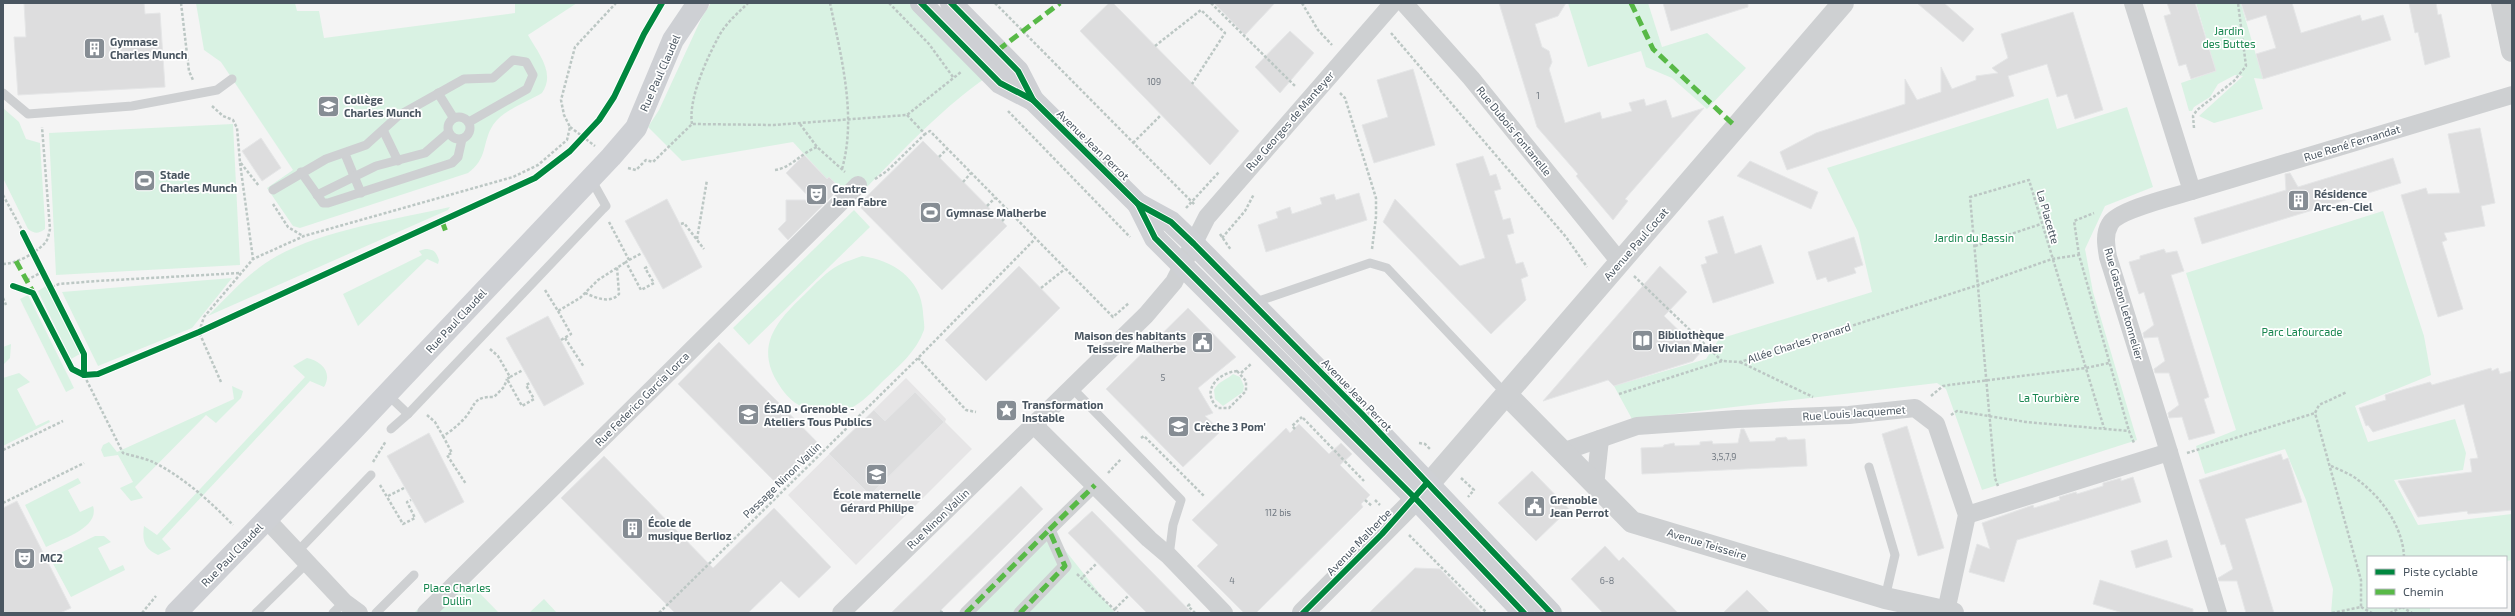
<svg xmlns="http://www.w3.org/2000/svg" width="2515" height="616" font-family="'Exo 2',sans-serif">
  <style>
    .education { fill: #e6e5e6 }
    .green { fill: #d9f2e3 }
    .building { fill: #ddddde; stroke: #e5e6e7 }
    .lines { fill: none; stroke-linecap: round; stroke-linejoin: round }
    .path { stroke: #bcc7c4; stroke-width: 2.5; stroke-dasharray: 3 2; stroke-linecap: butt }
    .service { stroke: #ced0d2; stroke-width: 9 }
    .pedestrian { stroke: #ced0d2; stroke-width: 13 }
    .minor { stroke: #ced0d2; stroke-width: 18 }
    .tertiary { stroke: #ced0d2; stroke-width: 22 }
    .secondary { stroke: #ced0d4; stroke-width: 22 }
    .quiet { stroke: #58b947; stroke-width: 5; stroke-dasharray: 10 5; stroke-linecap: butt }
    .cycleway-casing { stroke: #fff; stroke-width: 8 }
    .cycleway { stroke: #00873e; stroke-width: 6 }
    .labels { text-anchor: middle; stroke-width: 3.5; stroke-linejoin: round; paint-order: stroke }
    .number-label { font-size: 9px; fill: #707881 }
    .park-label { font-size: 11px; fill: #17864f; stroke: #fff }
    .poi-label { font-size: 11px; font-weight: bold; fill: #4a5661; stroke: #fff; text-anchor: start }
    .street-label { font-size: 11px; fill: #4a5661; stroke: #fff }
  </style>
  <rect width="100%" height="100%" fill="#f4f4f4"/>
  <path class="education" d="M906,378L946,419L945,422L972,449L856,565L788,495Z"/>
  <g class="green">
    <path d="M196,3H295L297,11H319L324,38L515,13V3H577L528,35C538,53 556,73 542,93C527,102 503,110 493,125C482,142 488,159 468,173L300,228L293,226L267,188L293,170L221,62L204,50Z"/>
    <path d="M711,3H910L984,79C936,113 896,158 854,200L829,177L827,179L793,142L682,161L648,127L659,110L702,17Z"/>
    <path d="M1568,3H1648L1662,47L1707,33L1746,68L1707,109L1672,78L1646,67L1641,51L1588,67Z"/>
    <path d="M2196,3H2245L2241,4L2263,79L2254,78L2263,109L2214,123L2199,116L2243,76L2235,75L2218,84L2210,97L2194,107L2192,111H2189L2181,83L2216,71Z"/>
    <path d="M2048,98L2057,129L2127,107L2153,187L2105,206L2085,249L2093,292L2137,440L1982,490L1946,389L1937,383L1632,419L1614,386L1706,359L1719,339L1872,292L1858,232L1827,168Z"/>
    <path d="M3,108L19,122L26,139L40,143L45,223V229C38,234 35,234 28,229L3,178Z"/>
    <path d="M233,124L240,265L56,275L49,133Z"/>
    <path d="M450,207L448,210L208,316C229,295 251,270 277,256C324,230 397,219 450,207Z"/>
    <path d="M854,210L870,227L749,345L733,328Z"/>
    <path d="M2383,211L2424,336L2431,375L2355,406L2368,442L2455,419L2466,453L2463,470L2394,480L2418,525L2512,514V560L2506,561V557H2368V607H2430V613H2331L2333,589L2306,500L2285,449L2205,474L2196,446L2236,430L2186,273Z"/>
    <path d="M425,249C434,249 436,252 439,260L438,264L427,259L358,326L343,294L422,255L419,251Z"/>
    <path d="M862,256C892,260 921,278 923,312C923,317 925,325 924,330C916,352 899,366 883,381C871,393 857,409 839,412C828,415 814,410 803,407C791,403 782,390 776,380C755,343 780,318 805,294C815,284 826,272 839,265C846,261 855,259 862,256Z"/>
    <path d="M232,278L192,328L98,366L62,292Z"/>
    <path d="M46,286L80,354L71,359L38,291Z"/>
    <path d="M28,295L74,388L66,392L20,299Z"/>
    <path d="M11,344L10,358L3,365V347Z"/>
    <path d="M307,358C321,361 333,372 324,387L310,381L162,539L171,549L158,555C144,549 142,540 144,526L157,535L305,377L293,366Z"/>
    <path d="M19,373L30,382L17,389L36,426L49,420L50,422L3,446V378Z"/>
    <path d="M1233,374L1240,377L1244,386L1243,392L1223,406L1215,399L1214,390C1218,381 1227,380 1233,374Z"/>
    <path d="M232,386L243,391L241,398L216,423L206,415L135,487L143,498L131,501L120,488L133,482L118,455L104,457L101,450L103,445L109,442L117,452L234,399Z"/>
    <path d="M78,478L81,483L68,490L80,512L93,506C100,528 61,539 46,547L25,505Z"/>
    <path d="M1049,530L1115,613H966Z"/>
    <path d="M95,536H104L111,542L98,548L110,571L123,565L125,570L71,597L50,558Z"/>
    <path d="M457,570L499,613H414Z"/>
    <path d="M544,599L557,613H529Z"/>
  </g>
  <g class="building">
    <path d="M24,3H144L145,14L160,13L165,87L18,95L14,37H26Z"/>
    <path d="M1109,3H1113L1239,131L1210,165L1080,31Z"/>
    <path d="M1214,3H1275L1245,35Z"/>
    <path d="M1499,3H1566L1558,16L1535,24L1542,47L1549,51L1552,62L1549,69L1565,123L1600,112L1602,119L1632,111L1629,103L1644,99L1646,106L1666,100L1672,118L1704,108L1625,199L1628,201L1613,220L1576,176L1578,174L1537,127Z"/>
    <path d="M1663,3H1748V7L1671,31Z"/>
    <path d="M1917,3H1944L1974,29L1963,42Z"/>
    <path d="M2167,3H2195L2216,71L2191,79L2186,64L2179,66L2164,16L2171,14Z"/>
    <path d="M2241,3H2292L2301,33L2360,15L2362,21L2383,15L2391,40L2263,79L2256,54L2276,48L2266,15L2247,21Z"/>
    <path d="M2409,3H2436L2438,15L2441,14L2450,57L2425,65L2418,32L2415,33Z"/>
    <path d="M2073,12L2103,110L2075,119L2067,94L2057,97L2047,64L2008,76L2014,96L1787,170L1780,152L1816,133L1905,104V79L1917,100L1941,92V67L1952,89L1976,80V76L1998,73L1992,68L2008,58L2001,34Z"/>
    <path d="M1290,31L1314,53L1280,93L1255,67Z"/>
    <path d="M1413,69L1435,145L1374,163L1362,125L1388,117L1377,80Z"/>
    <path d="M2480,128L2495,203L2481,206L2485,226L2444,233L2447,240L2442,242L2463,309L2438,317L2401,195L2426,188L2428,194L2460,193L2448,134Z"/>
    <path d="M261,138L281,168L262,181L242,151Z"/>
    <path d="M923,141L1007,226L942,290L858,205Z"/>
    <path d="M804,155L827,179L829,177L840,188L788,240L778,229L786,221V200H812L786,173Z"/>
    <path d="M1483,156L1490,176L1496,174L1501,189L1494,191L1503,220L1510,218L1514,233L1507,235L1516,264L1523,262L1528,276L1521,279L1526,300L1491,334L1383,222L1395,199L1460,266L1485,258L1456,164Z"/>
    <path d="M2393,158L2401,183L2202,244L2194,218L2286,190L2285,174L2290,173L2298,187Z"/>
    <path d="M1750,161L1818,192L1811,209L1737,176Z"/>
    <path d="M1359,193L1367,220L1266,252L1258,225L1278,218L1276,212L1290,207L1292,214L1322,204L1320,198L1334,194L1336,200Z"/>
    <path d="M667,199L702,267L663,289L625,221Z"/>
    <path d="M1723,216L1735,254L1761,245L1774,283L1713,303L1701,265L1707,263L1705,257L1718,253L1708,221Z"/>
    <path d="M1854,237L1863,265L1854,268L1856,273L1828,282L1826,277L1817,280L1808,252Z"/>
    <path d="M2164,249L2166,253L2177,251L2184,271L2171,275L2209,397L2204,399L2215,433L2189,440L2182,417L2169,418L2168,413L2179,405L2169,373H2155L2154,369L2165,361L2158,337L2144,338L2143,333L2154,325L2144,292L2139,294L2129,262L2140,259V256Z"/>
    <path d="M1019,266L1060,308L986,381L945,340Z"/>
    <path d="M1660,266L1687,292L1664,316L1701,352L1693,361L1614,386L1608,380L1543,401Z"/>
    <path d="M1188,308L1236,357L1198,388L1213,413L1205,416L1221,431L1183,467L1106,389Z"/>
    <path d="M548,316L584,384L544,406L506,338Z"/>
    <path d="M719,342L821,446L779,486L678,384Z"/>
    <path d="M2491,368L2492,371L2498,368L2500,374L2512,371V510L2468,514L2467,511L2418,517L2398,481L2472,472L2470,459L2478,458L2464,404L2373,432L2368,425L2366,426L2359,408L2386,400L2385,395L2430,382L2432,385Z"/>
    <path d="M915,392L944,422L870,495L829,454L874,410L885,421Z"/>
    <path d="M1299,424L1329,454L1341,443L1352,454L1340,465L1370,495L1361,504L1363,507L1256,613H1244L1197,566L1218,545L1192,520L1286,428L1290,433Z"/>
    <path d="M1907,426L1944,548L1918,556L1882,434Z"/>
    <path d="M1741,429H1744L1750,442L1775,441L1776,438L1786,437L1788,440L1805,439L1807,466L1642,474L1641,448L1663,447L1664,445L1674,443L1675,446L1700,445V442L1712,441L1713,444L1738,443Z"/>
    <path d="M429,433L464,502L425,523L387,456Z"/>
    <path d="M2281,454L2283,460L2288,458L2302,502L2245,519L2274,613H2246L2237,581H2219L2218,578L2233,569L2225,544L2221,545L2199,480Z"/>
    <path d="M604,456L713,568L774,508L831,567L799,598L781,581L748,613H675L561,498Z"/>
    <path d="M1532,471L1569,509L1536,541L1498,503Z"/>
    <path d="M2133,477L2141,502L2017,540L2004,582L1969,572L1977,544L1990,549L1982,523L2033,505L2034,508L2060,500L2059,497L2076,492L2077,494L2103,486V483L2121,478V481Z"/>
    <path d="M1021,486L1043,509L1014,538L938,613H891Z"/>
    <path d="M17,501L71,608L60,613H3V508Z"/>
    <path d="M1092,511L1192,613H1147L1068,533Z"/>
    <path d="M2167,540L2172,557L2136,568L2131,551Z"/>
    <path d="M1605,546L1619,561L1623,557L1678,613H1603L1571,579Z"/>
    <path d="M1415,568L1440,569L1482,613H1369Z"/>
    <path d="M2100,580L2193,609V613H2123L2093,604Z"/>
    <path d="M1747,590L1770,613H1723Z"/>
  </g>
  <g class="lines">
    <g class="path">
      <path d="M181,3L189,71L193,80"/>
      <path d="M830,3C841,56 857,116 842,169"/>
      <path d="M889,3L929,44L953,77"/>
      <path d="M995,3L1195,205"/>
      <path d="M1211,3L1296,87"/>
      <path d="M1302,3L1318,30L1332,45"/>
      <path d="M1391,33L1566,237L1587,267"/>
      <path d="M1155,46L1201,10L1225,33L1192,84"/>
      <path d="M1340,93L1345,98L1376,198V217L1372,249"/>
      <path d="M212,106L223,116L233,120L237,128L240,162L259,186"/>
      <path d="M1008,111L1130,237"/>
      <path d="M907,115L925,134L930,131L1113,317L1129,303"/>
      <path d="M692,124C688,99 707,58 719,36C726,23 738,13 748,3"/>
      <path d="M800,124L817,147L845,172"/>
      <path d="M570,127L595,146"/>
      <path d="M2194,128L2193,116L2197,110L2234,81L2246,66L2238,3"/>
      <path d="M1133,143L1161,115"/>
      <path d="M939,157L947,149"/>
      <path d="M240,163L253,259"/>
      <path d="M628,168L636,170L646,160L653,162L692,124L774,125L907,115L961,72"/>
      <path d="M775,170C791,168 801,153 817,147"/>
      <path d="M875,179L887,171L925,134"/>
      <path d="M963,182L971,173"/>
      <path d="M3,195L34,252L84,354V375L123,453C133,456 144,458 153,462C182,476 211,502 233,525"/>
      <path d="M273,204L288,227L303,236"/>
      <path d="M987,206L995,198"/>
      <path d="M1186,208L1219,172"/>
      <path d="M1002,221L1009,214"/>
      <path d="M609,222L629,260L626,262L641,290L654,283L645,268L649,266"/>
      <path d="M681,224L684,223L704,249"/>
      <path d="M1220,234L1231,250"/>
      <path d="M1222,238L1245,211L1254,194"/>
      <path d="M697,239L707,180"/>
      <path d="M1975,246L2041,224"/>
      <path d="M2079,255L2074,221L2094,213"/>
      <path d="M629,260L642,253"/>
      <path d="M3,264C16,264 36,253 45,243C48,240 49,233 50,229L42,127"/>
      <path d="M1634,276L1722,361"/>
      <path d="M27,280L44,271"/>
      <path d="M52,287L59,284L97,281L240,273"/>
      <path d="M1041,288L1065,269"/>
      <path d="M545,290L558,311L580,298L598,280L626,262"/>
      <path d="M585,293C596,298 610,304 619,294L617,267"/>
      <path d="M3,298L6,305"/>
      <path d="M558,311L571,334L561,340"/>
      <path d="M565,338L584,367"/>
      <path d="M490,349L498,356L510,377L507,379L522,406L534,399L526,385L530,383"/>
      <path d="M918,358L966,410L976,412"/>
      <path d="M1740,362L1813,397"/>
      <path d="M1237,371L1246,381V391L1229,408H1218C1200,391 1218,373 1237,371Z"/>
      <path d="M1241,373L1251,364"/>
      <path d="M510,377L523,370"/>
      <path d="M221,382L199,332L204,317L253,259L304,236L513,177L538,165L567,140L570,127L564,115L561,100L575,47L616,3"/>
      <path d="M1619,394L1722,361L1740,362L1978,285L2052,259L2079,255L2129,431"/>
      <path d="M1931,396L1943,386L1949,385L2086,368L2109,363"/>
      <path d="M427,415L435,422L443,436C450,432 457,426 463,420C476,407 471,396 494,397L504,387L507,379"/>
      <path d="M1951,415L1957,411L2026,422L2129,431L2134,443"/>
      <path d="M1303,418L1364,481"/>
      <path d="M1295,429L1292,426L1302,417"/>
      <path d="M443,436L452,453L447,455L466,484"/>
      <path d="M1141,438L1144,436L1204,496"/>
      <path d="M1419,443L1425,444L1431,450"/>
      <path d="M3,450L63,421"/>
      <path d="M2187,453L2315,413"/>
      <path d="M373,462L386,441"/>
      <path d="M2331,466C2340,470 2351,474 2358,480C2382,498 2403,527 2404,557"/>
      <path d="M1108,473L1121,459"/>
      <path d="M1461,478L1474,490L1468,497"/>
      <path d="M380,485L403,524L415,518L407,502L411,500"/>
      <path d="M1998,486L1995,478L1970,197L2029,180L2104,428"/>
      <path d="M388,496L404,488"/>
      <path d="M1365,500L1372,506"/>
      <path d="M1375,500L1380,505"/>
      <path d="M3,503L84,463"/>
      <path d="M1409,535L1487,613"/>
      <path d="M1077,574L1118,613"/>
      <path d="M1083,577L1097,563"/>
      <path d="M1190,604L1188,606L1195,613"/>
      <path d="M2361,607L2372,613"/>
      <path d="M2402,607L2412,613"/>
      <path d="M1115,609L1129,595"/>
      <path d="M940,611L943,613"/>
      <path d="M142,613L156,596"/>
      <path d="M659,613L918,358L1035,239"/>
      <path d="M2332,613L2361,607V580L2315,413L2319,405L2347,392"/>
      <path d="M2390,613L2402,607"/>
    </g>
    <g class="service">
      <path d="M3,93L28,114L132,106L217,90L232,79"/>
      <path d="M438,93L453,117"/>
      <circle cx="459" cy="128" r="11"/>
      <path d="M384,132L398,161"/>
      <path d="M345,154L361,193"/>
      <path d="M301,172L323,203H328L452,163L458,157L462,139"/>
      <path d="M273,190L326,159L366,145L398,116L464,79L493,78L513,60L526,62L533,75L527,89L469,122"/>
      <path d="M317,195L376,166L425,153L448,133"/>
      <path d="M1253,303L1370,263L1387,268L1506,394"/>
      <path d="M1072,388L1181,500L1173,525L1169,556"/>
      <path d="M387,394L408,414L603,209L606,206L591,179"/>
      <path d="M391,429L408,414"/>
      <path d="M1869,467L1895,555L1885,598"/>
      <path d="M297,552L371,475"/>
      <path d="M256,613L307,563"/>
      <path d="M333,613L344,602"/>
      <path d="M376,613L414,575"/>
    </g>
    <g class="pedestrian">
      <path d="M966,613L1049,530"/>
      <path d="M1020,613L1065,566L1049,530L1095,485"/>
    </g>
    <g class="minor">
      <path d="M1404,3L1471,78L1620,262"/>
      <path d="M2192,191L2512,95"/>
      <path d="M1034,425L1149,539L1169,556L1224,613"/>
      <path d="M1562,452L1637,426L1737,419L1849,415L1915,408L1936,424L1967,515L1946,611"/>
      <path d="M2169,452L2218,613"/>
      <path d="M1595,486L1600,439"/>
      <path d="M1967,515L2169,452L2108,257C2106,245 2104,234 2110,224C2117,210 2176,196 2192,191L2133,3"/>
      <path d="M267,520L344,602L359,613"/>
      <path d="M426,613L858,185"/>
      <path d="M841,613L1146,315L1174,282L1207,217L1393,3"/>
    </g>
    <g class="tertiary">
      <path d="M2502,3L2512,51"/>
      <path d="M1507,395L1632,522L1885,598L1953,613"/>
      <path d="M1303,613L1416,499L1843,3"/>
    </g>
    <g class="secondary">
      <path d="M921,3L1000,83L1033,100L1138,204L1171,222L1194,244L1362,414L1551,613"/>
      <path d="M951,3L1018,71L1033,100"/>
      <path d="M1138,204L1155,238L1416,499L1524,613"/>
      <path d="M176,613L351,432L611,157L636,128L673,40L698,3"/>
    </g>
    <g class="quiet">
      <path d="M1631,3L1653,49L1736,127"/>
      <path d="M998,50L1060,3"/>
      <path d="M442,221L446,232"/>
      <path d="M16,261L33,292"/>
      <path d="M966,613L1049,530"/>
      <path d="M1020,613L1065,566L1049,530L1095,485"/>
    </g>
    <defs>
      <g id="cycleway">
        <path d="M921,3L1000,83L1033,100L1138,204L1171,222L1194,244L1362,414L1551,613"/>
        <path d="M951,3L1018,71L1033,100"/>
        <path d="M1138,204L1155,238L1416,499L1524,613"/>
        <path d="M23,233L84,354V375"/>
        <path d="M13,286L33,293L72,369L84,375L98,374L199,332L535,178L570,151L599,120L614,97L644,34L662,3"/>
        <path d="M1303,613L1382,534L1427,483"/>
      </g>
    </defs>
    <use href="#cycleway" class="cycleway-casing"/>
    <use href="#cycleway" class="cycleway"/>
  </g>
  <defs>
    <symbol id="building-square" viewBox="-11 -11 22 22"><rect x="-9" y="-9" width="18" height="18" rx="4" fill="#868d94" stroke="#fff"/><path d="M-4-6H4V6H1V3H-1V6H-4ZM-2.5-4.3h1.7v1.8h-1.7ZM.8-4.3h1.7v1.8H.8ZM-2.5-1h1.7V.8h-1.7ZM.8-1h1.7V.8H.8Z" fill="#fff"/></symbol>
    <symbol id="school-square" viewBox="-11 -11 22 22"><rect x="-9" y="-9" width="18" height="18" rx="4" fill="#868d94" stroke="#fff"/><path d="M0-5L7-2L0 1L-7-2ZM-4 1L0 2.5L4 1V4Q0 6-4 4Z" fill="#fff"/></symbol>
    <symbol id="stadium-square" viewBox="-11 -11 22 22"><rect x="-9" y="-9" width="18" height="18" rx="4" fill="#868d94" stroke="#fff"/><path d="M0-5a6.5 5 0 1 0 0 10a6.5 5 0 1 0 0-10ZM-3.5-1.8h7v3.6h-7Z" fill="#fff"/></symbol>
    <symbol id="theatre-square" viewBox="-11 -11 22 22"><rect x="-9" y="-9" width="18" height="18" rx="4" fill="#868d94" stroke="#fff"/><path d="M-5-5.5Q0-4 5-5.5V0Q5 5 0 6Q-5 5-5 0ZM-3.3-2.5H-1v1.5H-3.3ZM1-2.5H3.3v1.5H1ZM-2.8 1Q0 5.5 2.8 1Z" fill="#fff"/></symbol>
    <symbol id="library-square" viewBox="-11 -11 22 22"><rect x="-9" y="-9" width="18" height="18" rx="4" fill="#868d94" stroke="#fff"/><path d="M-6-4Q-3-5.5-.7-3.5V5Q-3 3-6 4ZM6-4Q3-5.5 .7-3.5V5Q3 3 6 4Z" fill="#fff"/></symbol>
    <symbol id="civic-square" viewBox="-11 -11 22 22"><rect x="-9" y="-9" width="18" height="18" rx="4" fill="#868d94" stroke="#fff"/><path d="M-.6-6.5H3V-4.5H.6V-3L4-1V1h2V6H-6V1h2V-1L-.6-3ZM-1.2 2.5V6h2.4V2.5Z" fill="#fff"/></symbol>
    <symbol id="sight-square" viewBox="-11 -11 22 22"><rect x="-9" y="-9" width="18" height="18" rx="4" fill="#868d94" stroke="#fff"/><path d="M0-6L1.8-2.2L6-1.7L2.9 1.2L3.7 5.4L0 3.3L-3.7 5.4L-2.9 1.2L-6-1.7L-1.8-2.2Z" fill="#fff"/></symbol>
    <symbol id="university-square" viewBox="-11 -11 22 22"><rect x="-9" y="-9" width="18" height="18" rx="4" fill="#868d94" stroke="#fff"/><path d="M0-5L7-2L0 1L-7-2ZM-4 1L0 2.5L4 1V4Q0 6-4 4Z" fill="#fff"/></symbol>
  </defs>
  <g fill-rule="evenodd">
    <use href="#building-square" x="82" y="36" width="25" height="25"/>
    <use href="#school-square" x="316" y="94" width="25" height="25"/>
    <use href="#stadium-square" x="132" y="168" width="25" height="25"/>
    <use href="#theatre-square" x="804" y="182" width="25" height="25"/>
    <use href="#building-square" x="2286" y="188" width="25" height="25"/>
    <use href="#stadium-square" x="918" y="200" width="25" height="25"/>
    <use href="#library-square" x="1630" y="328" width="25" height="25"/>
    <use href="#civic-square" x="1190" y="330" width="25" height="25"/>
    <use href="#sight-square" x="994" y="398" width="25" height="25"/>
    <use href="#university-square" x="736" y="402" width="25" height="25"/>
    <use href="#school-square" x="1166" y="414" width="25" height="25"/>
    <use href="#school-square" x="864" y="462" width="25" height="25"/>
    <use href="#civic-square" x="1522" y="494" width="25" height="25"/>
    <use href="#building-square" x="620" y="516" width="25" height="25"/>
    <use href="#theatre-square" x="12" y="546" width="25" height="25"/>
  </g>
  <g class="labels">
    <g class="number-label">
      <text x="1154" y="85">109</text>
      <text x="1538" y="99">1</text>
      <text x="1163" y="381">5</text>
      <text x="1724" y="460">3,5,7,9</text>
      <text x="1278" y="516">112 bis</text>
      <text x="1232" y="584">4</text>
      <text x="1607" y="584">6-8</text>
    </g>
    <g class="park-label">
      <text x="2229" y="35">Jardin<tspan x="2229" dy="13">des Buttes</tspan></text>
      <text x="1974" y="242">Jardin du Bassin</text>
      <text x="2302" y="336">Parc Lafourcade</text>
      <text x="2049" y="402">La Tourbière</text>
      <text x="457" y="592">Place Charles<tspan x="457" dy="13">Dullin</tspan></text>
    </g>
    <g class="poi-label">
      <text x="110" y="46">Gymnase<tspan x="110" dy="13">Charles Munch</tspan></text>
      <text x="344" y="104">Collège<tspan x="344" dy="13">Charles Munch</tspan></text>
      <text x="160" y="179">Stade<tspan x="160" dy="13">Charles Munch</tspan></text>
      <text x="832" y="193">Centre<tspan x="832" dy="13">Jean Fabre</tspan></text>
      <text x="2314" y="198">Résidence<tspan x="2314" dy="13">Arc-en-Ciel</tspan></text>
      <text x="946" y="217">Gymnase Malherbe</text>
      <text x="1658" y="339">Bibliothèque<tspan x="1658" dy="13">Vivian Maier</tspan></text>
      <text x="1186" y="340" text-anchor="end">Maison des habitants<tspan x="1186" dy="13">Teisseire Malherbe</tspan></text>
      <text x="1022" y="409">Transformation<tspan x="1022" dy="13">Instable</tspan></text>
      <text x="764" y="413">ÉSAD • Grenoble -<tspan x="764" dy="13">Ateliers Tous Publics</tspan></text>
      <text x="1194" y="431">Crèche 3 Pom'</text>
      <text x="877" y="499" text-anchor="middle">École maternelle<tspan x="877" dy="13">Gérard Philipe</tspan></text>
      <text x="1550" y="504">Grenoble<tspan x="1550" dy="13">Jean Perrot</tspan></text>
      <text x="648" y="527">École de<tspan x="648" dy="13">musique Berlioz</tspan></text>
      <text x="40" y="562">MC2</text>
    </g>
    <g class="street-label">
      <text transform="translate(660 73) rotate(-66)" y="4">Rue Paul Claudel</text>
      <text transform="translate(1290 121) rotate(-49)" y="4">Rue Georges de Manteyer</text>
      <text transform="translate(1514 131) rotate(51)" y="4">Rue Dubois Fontanelle</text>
      <text transform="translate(2352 143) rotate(-17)" y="4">Rue René Fernandat</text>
      <text transform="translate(1093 145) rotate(44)" y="4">Avenue Jean Perrot</text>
      <text transform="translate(2048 217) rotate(74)" y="4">La Placette</text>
      <text transform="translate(1636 244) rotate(-49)" y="4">Avenue Paul Cocat</text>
      <text transform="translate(2124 304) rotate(74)" y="4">Rue Gaston Letonnelier</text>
      <text transform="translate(456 321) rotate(-47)" y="4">Rue Paul Claudel</text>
      <text transform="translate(1799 343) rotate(-18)" y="4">Allée Charles Pranard</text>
      <text transform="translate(1357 395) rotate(46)" y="4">Avenue Jean Perrot</text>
      <text transform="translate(642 399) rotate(-45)" y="4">Rue Federico Garcia Lorca</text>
      <text transform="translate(1854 413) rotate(-4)" y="4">Rue Louis Jacquemet</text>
      <text transform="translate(782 480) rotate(-44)" y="4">Passage Ninon Vallin</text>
      <text transform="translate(938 519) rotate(-44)" y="4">Rue Ninon Vallin</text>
      <text transform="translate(1359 542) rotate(-46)" y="4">Avenue Malherbe</text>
      <text transform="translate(1707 544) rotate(17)" y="4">Avenue Teisseire</text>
      <text transform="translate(232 555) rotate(-46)" y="4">Rue Paul Claudel</text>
    </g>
  </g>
  <rect width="2515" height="616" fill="none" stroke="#4a5661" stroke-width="8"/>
  <rect x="2367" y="556" width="140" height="52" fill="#ffffff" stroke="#b7bbc0"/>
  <rect x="2375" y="569" width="20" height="6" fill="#00873e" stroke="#b7bbc0"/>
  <text x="2403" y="576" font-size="12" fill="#4a5661">Piste cyclable</text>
  <rect x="2375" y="589" width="20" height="6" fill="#58b947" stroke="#b7bbc0"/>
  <text x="2403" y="596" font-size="12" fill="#4a5661">Chemin</text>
</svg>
